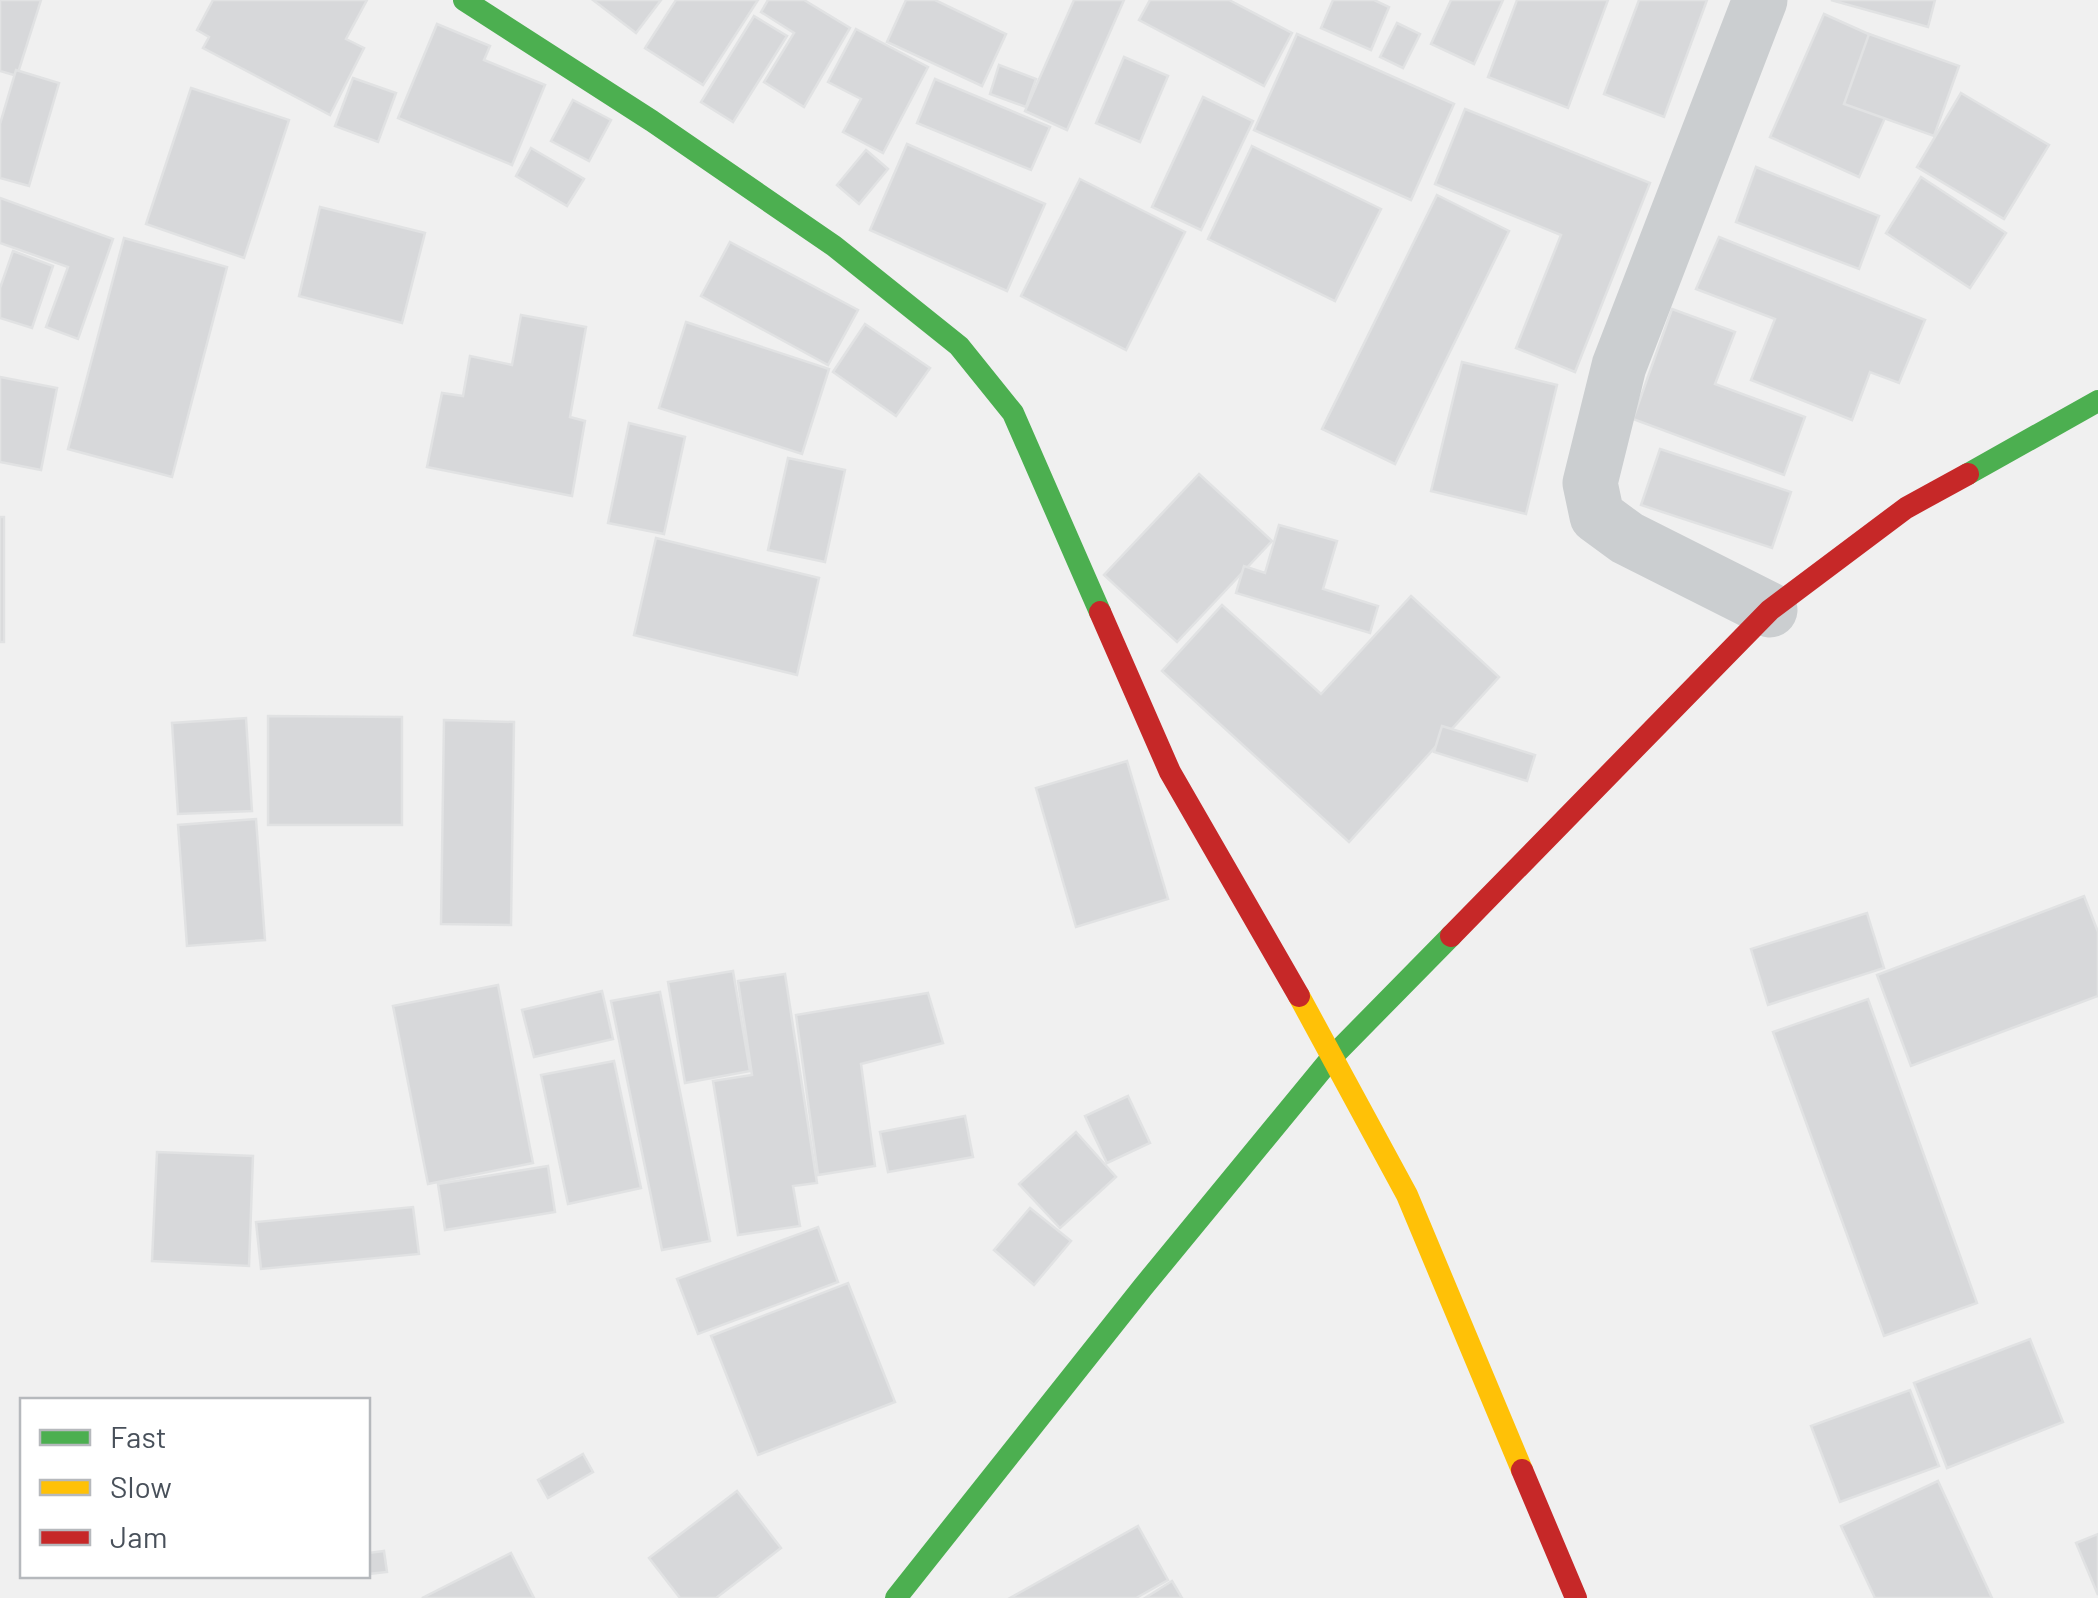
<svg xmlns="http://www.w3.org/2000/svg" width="2098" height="1598" font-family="Barlow,sans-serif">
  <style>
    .building { fill: #d7d8da; stroke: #e1e2e3; stroke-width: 2.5 }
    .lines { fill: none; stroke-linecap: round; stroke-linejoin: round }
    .street { stroke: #cbced0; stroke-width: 55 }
    .fast { stroke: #4caf50; stroke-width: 22 }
    .slow { stroke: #ffc107; stroke-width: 22 }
    .jam { stroke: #c62828; stroke-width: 22 }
  </style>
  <rect width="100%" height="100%" fill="#f0f0f0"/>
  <g class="building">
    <path d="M0,0H41L17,76L0,71Z"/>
    <path d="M213,0H367L346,39L364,48L330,115L203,48L209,37L197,30Z"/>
    <path d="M593,0H661L636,33Z"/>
    <path d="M676,0H758L703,85L645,48Z"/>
    <path d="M768,0H804L850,28L804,107L764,82L794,33L761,12Z"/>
    <path d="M906,0H935L1006,34L982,86L887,42Z"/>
    <path d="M1074,0H1124L1067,130L1025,111Z"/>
    <path d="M1150,0H1229L1292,33L1264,86L1139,20Z"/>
    <path d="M1333,0H1374L1389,7L1371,50L1321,28Z"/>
    <path d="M1451,0H1503L1474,64L1431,44Z"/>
    <path d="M1517,0H1608L1568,108L1488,77Z"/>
    <path d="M1639,0H1707L1664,117L1604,94Z"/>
    <path d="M1831,0H1935L1928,27Z"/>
    <path d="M1824,14L1913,54L1859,177L1770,137Z"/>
    <path d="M754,16L787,36L733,122L701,102Z"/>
    <path d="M1397,23L1420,34L1403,68L1380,57Z"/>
    <path d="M437,24L490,46L484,60L545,85L512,165L398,118Z"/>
    <path d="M856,29L928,67L883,153L843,132L861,99L828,82Z"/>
    <path d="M1297,34L1454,104L1411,200L1254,130Z"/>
    <path d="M1869,34L1959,66L1934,136L1844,104Z"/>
    <path d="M1124,57L1168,76L1140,142L1096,123Z"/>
    <path d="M999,65L1036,79L1026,107L990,94Z"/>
    <path d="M16,70L59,83L29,186L0,178V124Z"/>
    <path d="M353,78L396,93L378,142L335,126Z"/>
    <path d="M935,79L1050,127L1031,170L917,123Z"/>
    <path d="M191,88L289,120L244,258L146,224Z"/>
    <path d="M1961,93L2049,145L2004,219L1917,167Z"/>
    <path d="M1203,97L1253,121L1201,230L1152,207Z"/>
    <path d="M573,100L611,120L589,161L551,141Z"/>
    <path d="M1465,109L1650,183L1575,372L1516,348L1561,235L1435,184Z"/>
    <path d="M907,144L1045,204L1007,291L870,230Z"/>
    <path d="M1252,146L1381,209L1335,301L1208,239Z"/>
    <path d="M531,148L584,179L567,206L516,176Z"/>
    <path d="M866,150L888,169L859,204L837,185Z"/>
    <path d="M1756,167L1879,216L1859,269L1736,222Z"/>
    <path d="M1921,177L2006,233L1970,288L1886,233Z"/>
    <path d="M1080,179L1185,232L1126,350L1021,296Z"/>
    <path d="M1437,195L1509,231L1395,464L1322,429Z"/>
    <path d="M0,198L113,239L78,339L46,327L68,267L0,243Z"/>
    <path d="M320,207L425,233L402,323L299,296Z"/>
    <path d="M1719,237L1925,320L1899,383L1870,372L1852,420L1751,380L1775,319L1696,289Z"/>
    <path d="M124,238L227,267L172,477L68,449Z"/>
    <path d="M730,242L858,310L828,365L701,296Z"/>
    <path d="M13,251L53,266L32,328L0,318V288Z"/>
    <path d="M1672,309L1735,332L1715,384L1805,417L1784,475L1633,419Z"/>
    <path d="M521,315L586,327L570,417L585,421L572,496L427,467L442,393L463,396L470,356L512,365Z"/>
    <path d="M686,322L829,369L802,454L659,408Z"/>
    <path d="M865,324L930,368L896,416L833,372Z"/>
    <path d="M1462,362L1557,385L1526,514L1431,491Z"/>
    <path d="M0,377L57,388L41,470L0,462Z"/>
    <path d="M629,423L685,437L664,534L608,523Z"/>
    <path d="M1660,449L1791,492L1772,548L1641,505Z"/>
    <path d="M788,458L845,470L825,562L768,550Z"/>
    <path d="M1199,474L1272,541L1177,642L1104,575Z"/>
    <rect x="0" y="517" width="4" height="125"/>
    <path d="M1279,525L1337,541L1323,589L1378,606L1370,633L1236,593L1244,566L1265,573Z"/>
    <path d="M656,538L819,578L797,675L634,635Z"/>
    <path d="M1411,596L1499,677L1349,842L1162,671L1222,605L1321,694Z"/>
    <path d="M268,716L402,717V825H268Z"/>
    <path d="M246,718L252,811L178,814L172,723Z"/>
    <path d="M444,720L514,722L511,925L441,924Z"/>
    <path d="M1442,726L1535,755L1527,781L1434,752Z"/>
    <path d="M1127,761L1168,899L1076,927L1036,788Z"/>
    <path d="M256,819L265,940L187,946L178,825Z"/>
    <path d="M2084,896L2098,932V996L1911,1066L1877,975Z"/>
    <path d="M1867,913L1884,968L1768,1005L1751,949Z"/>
    <path d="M733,971L750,1071L685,1083L668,982Z"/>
    <path d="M785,974L817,1183L793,1186L800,1226L738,1235L713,1081L752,1075L738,981Z"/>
    <path d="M498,985L533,1163L428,1184L393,1006Z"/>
    <path d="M602,991L613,1039L534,1057L522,1010Z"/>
    <path d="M660,992L710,1241L662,1250L611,1001Z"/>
    <path d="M928,993L943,1043L861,1064L875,1166L818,1175L796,1015Z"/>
    <path d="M1868,999L1977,1303L1884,1336L1773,1032Z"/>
    <path d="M614,1061L641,1188L568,1204L541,1075Z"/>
    <path d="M1128,1096L1150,1143L1107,1163L1085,1116Z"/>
    <path d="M965,1116L973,1157L888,1172L880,1132Z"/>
    <path d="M1076,1132L1116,1177L1060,1228L1019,1184Z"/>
    <path d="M157,1152L253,1156L249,1266L152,1261Z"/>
    <path d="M548,1166L555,1212L445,1230L438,1184Z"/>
    <path d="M413,1207L419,1254L261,1269L256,1222Z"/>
    <path d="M1030,1208L1071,1241L1034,1285L994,1250Z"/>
    <path d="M818,1227L838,1282L698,1334L677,1279Z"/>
    <path d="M848,1283L895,1402L758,1455L711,1336Z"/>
    <path d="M2030,1339L2063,1422L1947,1468L1914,1383Z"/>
    <path d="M1910,1390L1939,1466L1840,1502L1811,1426Z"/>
    <path d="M583,1454L593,1472L548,1498L538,1480Z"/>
    <path d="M1938,1481L1992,1598H1875L1841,1526Z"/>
    <path d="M737,1491L781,1548L716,1598H680L649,1558Z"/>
    <path d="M1138,1526L1168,1580L1136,1598H1010Z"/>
    <path d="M2098,1534V1595L2076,1543Z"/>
    <path d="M384,1551L387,1572L368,1574V1553Z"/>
    <path d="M511,1553L534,1598H422Z"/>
    <path d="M1172,1581L1182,1598H1145Z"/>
  </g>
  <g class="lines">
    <path class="street" d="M1760,0L1619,366L1590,483L1597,516L1627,538L1770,610"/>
    <g class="fast">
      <path d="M464,0L652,121L834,246L959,346L1013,413L1100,612"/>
      <path d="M1968,474L2098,401"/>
      <path d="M896,1598L1143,1287L1333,1056L1451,936"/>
    </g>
    <path class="slow" d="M1299,996L1407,1195L1522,1470"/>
    <g class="jam">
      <path d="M1100,612L1170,772L1299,996"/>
      <path d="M1451,936L1770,610L1906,508L1968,474"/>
      <path d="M1522,1470L1576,1598"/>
    </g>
  </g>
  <rect x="20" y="1398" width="350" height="180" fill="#ffffff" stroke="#b6b9bd" stroke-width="2.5"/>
  <rect x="40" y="1430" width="50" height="15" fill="#4caf50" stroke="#b6b9bd" stroke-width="2.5"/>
  <text x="110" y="1448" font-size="30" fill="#48505a">Fast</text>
  <rect x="40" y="1480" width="50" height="15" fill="#ffc107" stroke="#b6b9bd" stroke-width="2.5"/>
  <text x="110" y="1498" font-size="30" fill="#48505a">Slow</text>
  <rect x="40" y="1530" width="50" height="15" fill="#c62828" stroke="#b6b9bd" stroke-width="2.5"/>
  <text x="110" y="1548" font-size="30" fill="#48505a">Jam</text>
</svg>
